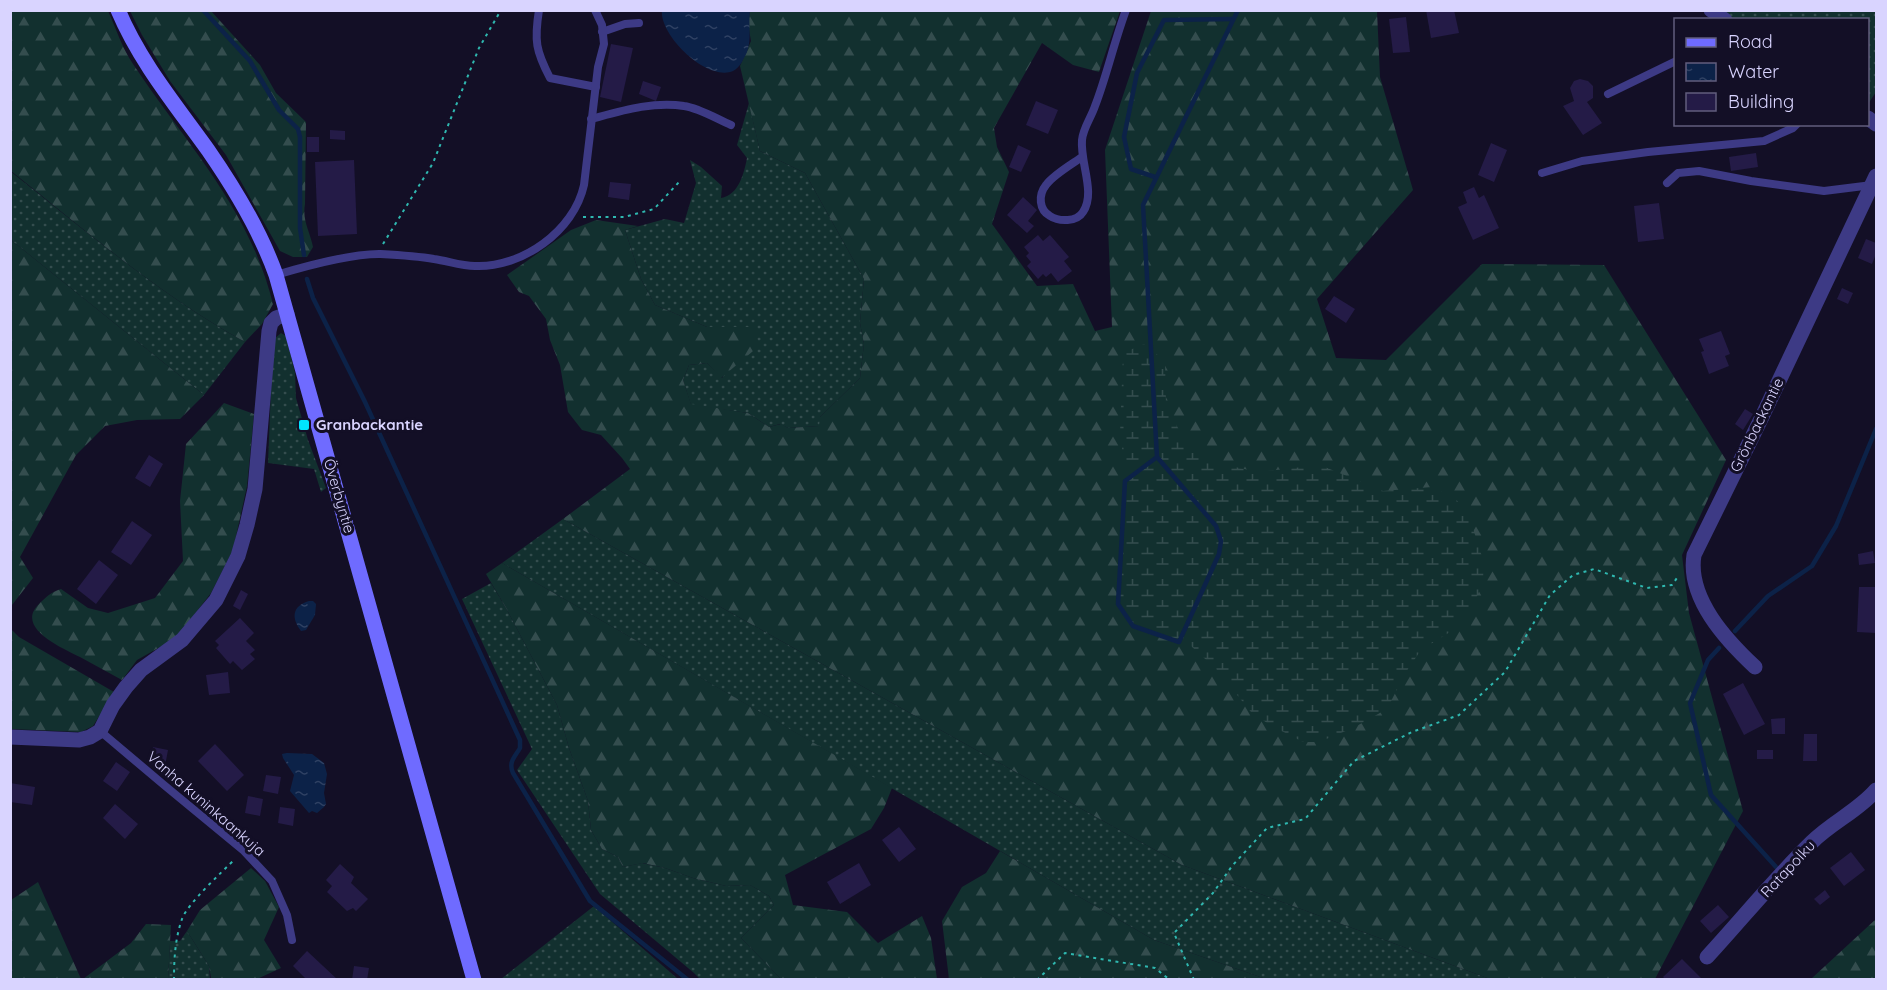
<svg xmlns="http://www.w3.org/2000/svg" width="1887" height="990" font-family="Quicksand,sans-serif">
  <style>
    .grass { fill: url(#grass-dots) }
    .forest { fill: url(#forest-firs) }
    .wetland { fill: url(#wetland-marsh) }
    .water { fill: url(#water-ripples) }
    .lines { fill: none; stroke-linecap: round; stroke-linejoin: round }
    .stream { stroke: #0c2248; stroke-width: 4.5 }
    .building { fill: #241b47 }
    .path { stroke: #2fb8b0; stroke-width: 2; stroke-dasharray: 3 4.5; stroke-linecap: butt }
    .lane { stroke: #3d3a85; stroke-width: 8 }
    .street { stroke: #3d3a85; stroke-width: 15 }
    .secondary { stroke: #6f6bff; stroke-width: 15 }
    .poi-dot { fill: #00e5ff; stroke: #130f26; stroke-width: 2 }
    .labels { text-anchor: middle; stroke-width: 6; stroke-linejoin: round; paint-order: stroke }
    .poi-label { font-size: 15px; font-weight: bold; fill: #d9d4ff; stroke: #130f26; text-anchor: start }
    .street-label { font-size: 15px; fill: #d9d4ff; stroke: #130f26 }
  </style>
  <defs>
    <pattern id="grass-dots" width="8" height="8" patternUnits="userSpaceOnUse" patternTransform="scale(1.5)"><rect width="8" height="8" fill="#12302f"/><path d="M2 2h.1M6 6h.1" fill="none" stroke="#344d4e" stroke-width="1.8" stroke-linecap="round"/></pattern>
    <pattern id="forest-firs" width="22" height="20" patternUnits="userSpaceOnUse" patternTransform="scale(1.5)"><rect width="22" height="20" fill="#12302f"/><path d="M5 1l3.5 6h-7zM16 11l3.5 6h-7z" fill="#344d4e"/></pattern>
    <pattern id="wetland-marsh" width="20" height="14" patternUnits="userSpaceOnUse" patternTransform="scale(1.5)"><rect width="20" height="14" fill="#12302f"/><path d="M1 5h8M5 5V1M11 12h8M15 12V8" fill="none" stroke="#344d4e"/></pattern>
    <pattern id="water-ripples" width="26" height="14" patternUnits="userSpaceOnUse" patternTransform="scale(1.5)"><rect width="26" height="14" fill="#0c2248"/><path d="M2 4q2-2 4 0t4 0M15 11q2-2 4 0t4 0" fill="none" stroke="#2f4163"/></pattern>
  </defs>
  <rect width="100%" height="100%" fill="#130f26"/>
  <g class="grass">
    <path d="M1726,10L1876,11V92L1868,104V20H1733L1725,14Z"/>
    <path d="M749,103L760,151L805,173L864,279L860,323L864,344L860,378L820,417V426L788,428L780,424L769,427L748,413L691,405L683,380L689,365L707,363L722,378L754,327H707L655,305L641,279L625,230L665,219L684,223L696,183L690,160L701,167L722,186L721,198C739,195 744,173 747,158L737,145Z"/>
    <path d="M10,171C86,231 160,295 245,342L204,395L11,240Z"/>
    <path d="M281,333L286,336L295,373L296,398L308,440L326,488L321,492L314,469L268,463L273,340Z"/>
    <path d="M563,519L1182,865L1490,979H1266L1154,940L502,563Z"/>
    <path d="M491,583L506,608L557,705L569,748L588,801L591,830L602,849L618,857L623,867L642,863L665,868L693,878L726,886L750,885L769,896L774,905L741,938L781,979H700L694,973L600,894L517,770L532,749L462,599Z"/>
    <path d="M594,906L678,979H501Z"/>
    <path d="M187,931L209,966L210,980H168L170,941H180Z"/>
  </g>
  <g class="forest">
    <path d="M10,11H108C116,28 122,48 133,64C186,144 249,207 273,304L262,324L245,342C160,295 86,231 11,171Z"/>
    <path d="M130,11H211L260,65L276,93L306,122L305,204C302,221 310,231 313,247L307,257H293L280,251L226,155L170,81L142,35Z"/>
    <path d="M750,11H1120L1099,72L1073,65L1042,43L994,128L997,147L1009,172L992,224L1037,286L1073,284L1095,331L1112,327L1105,150L1151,11H1377L1380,77L1413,190L1317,299L1336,358L1386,360L1482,264L1604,265L1726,460L1682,555L1689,613L1743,811L1655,979H1490L1182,865L563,519L630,469L622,458L601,435L582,430L568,412L560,365L550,340L546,319L529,296L519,292L507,275L571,230L596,220L638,226L625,230L641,279L655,305L707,327H754L759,346L721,378L707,363L689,365L683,380L691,404L748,413L769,427L781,424L788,428L819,426L820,417L860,378L864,344L860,323L864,279L805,173L760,151L740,66L751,41L748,24Z"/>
    <path d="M11,240L204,395L180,419L137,420L105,426L76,455L20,557L33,578L12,605L11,611Z"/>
    <path d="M224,403L254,414L247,486L233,550L211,593L176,638L137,660L122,680C108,672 94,665 80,657C64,649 14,628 39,604C46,597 51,592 61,589L88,608L108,613L155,598L183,561L180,501L186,444Z"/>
    <path d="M502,563L892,788L884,808L871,829L785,875L793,905L847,912L878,943L922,916L931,938L937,979H781L741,938L774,905L769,896L750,885L726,886L693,878L665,868L643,863L623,867L618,857L602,849L591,830L588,801L569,748L557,705L506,608L486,574Z"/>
    <path d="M10,625L12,630L19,637L114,692L93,726L81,732L11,729Z"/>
    <path d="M1000,851L1154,940L1266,979H949L942,921L962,887L986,873Z"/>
    <path d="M251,868L265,881L279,907L264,940L281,968L257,979H213L211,978L209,966L187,931L200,910Z"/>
    <path d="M38,882L81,979H11V900Z"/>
    <path d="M1876,919V979H1811Z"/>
    <path d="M146,924L171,925L168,979H83L131,943Z"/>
  </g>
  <path class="wetland" d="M1144,344L1165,361L1166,406L1184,439L1211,462L1259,472L1320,465L1383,491L1432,487L1455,498L1469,516L1484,563L1483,583L1472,607L1450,632L1421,650L1406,672L1387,709L1353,728L1319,742H1303L1270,725L1251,712L1216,669L1191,646L1133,626L1118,604L1126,473L1120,435L1123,353Z"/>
  <g class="water">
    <path d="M662,10L750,11C748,25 752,39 747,52C744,58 740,68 733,71C707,82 659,35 662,10Z"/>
    <path d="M309,601H313L316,604L315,615L306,630L301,631C291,618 292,606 309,601Z"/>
    <path d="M287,753L312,754L324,763L327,774L324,793L326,804L324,807L317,813L312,811L309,813L290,791L294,775L283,758L282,754Z"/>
  </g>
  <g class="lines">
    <g class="stream">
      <path d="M203,10L250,61L279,110L298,129L300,137V228L304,255"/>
      <path d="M1155,177L1131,169L1124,137L1137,73L1164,20L1233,19"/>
      <path d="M307,279L313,298L365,402L520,740V748C515,757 508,762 513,773L590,901L688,980"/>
      <path d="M1157,457L1125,481L1118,604L1133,626L1179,642L1219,554L1221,541L1216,526L1157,457L1143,205L1238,10"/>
      <path d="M1735,631L1768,596L1812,566L1836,526L1876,429"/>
      <path d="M1719,648L1708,660L1690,703L1711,795L1776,867"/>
    </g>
  </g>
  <g class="building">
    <path d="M1426,10H1454L1459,33L1431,38Z"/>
    <path d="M1406,17L1410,52L1393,53L1389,19Z"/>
    <path d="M611,44L633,48L621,102L600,97Z"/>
    <path d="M1580,79L1588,81L1593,86V98L1587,102L1602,123L1583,135L1563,106L1574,101L1570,88L1574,81Z"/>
    <path d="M643,81L661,87L656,101L639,94Z"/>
    <path d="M1036,101L1058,110L1048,134L1026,125Z"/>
    <path d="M330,130L345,131V140L330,139Z"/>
    <rect x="307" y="137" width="12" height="15"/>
    <path d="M1491,143L1507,150L1494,182L1478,175Z"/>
    <path d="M1018,145L1031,151L1021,172L1009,167Z"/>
    <path d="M1756,153L1758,167L1731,171L1729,157Z"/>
    <path d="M354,160L357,234L318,236L315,162Z"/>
    <path d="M610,182L631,184L629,200L608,197Z"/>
    <path d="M1474,187L1479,198L1484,195L1499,228L1473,240L1458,207L1467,203L1463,192Z"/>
    <path d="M1023,197L1037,210L1028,221L1034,226L1027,233L1007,215Z"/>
    <path d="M1659,203L1664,239L1638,242L1634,206Z"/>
    <path d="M1038,235L1043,241L1050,235L1069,257L1064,261L1072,271L1058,282L1051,273L1046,277L1043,274L1038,279L1027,266L1031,262L1026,256L1029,253L1024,247Z"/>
    <path d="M1866,239L1876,243V254L1872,264L1858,258Z"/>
    <path d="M1842,288L1853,293L1848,304L1837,299Z"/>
    <path d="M1334,296L1355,309L1346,323L1325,309Z"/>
    <path d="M1721,331L1730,354L1725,356L1729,366L1709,374L1701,352L1704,351L1699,339Z"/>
    <path d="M1745,409L1753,414L1743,430L1735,424Z"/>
    <path d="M149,455L163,464L150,487L135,478Z"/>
    <path d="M132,521L152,535L131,565L111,552Z"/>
    <path d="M1873,551L1875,563L1859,565L1858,554Z"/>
    <path d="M99,560L118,575L96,604L77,589Z"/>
    <path d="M1859,587H1876V633L1857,632Z"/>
    <path d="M241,590L248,594L240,610L233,606Z"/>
    <path d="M240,618L254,633L246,641L255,650L250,654L255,659L242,670L233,661L230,664L216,648L219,645L215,641Z"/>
    <path d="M228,672L230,693L209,695L206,675Z"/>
    <path d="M1743,683L1765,724L1744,735L1723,694Z"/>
    <path d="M1785,718V734H1772L1771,719Z"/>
    <path d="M1804,734H1817V761H1803Z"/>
    <path d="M215,744L244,775L227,791L198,761Z"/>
    <path d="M153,747L168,750L165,766L150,764Z"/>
    <rect x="1757" y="750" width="16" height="9"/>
    <path d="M116,762L130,772L117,791L103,781Z"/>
    <path d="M266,775L281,777L278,794L263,791Z"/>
    <path d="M10,783L35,787L32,805L10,802Z"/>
    <path d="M248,796L263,799L260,816L245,813Z"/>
    <path d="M115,804L138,824L125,839L103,818Z"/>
    <path d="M280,807L295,809L293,826L278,823Z"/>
    <path d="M899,827L916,849L899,862L882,840Z"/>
    <path d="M1851,852L1865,870L1844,886L1830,868Z"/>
    <path d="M859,863L871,885L840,904L827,882Z"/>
    <path d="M340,864L354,877L351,883L368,899L356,911L353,908L347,911L327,892L332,886L326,880Z"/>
    <path d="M1825,890L1830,897L1820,905L1814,899Z"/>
    <path d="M1718,905L1729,917L1711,933L1700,921Z"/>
    <path d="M307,951L338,980H307L293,966Z"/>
    <path d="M1682,959L1703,980H1666L1663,977Z"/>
    <path d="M354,966L369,968L367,980H352Z"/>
  </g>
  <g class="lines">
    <g class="path">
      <path d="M583,217H624L654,209L680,181"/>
      <path d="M383,244L433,163L479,48L501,10"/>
      <path d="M174,980C174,959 175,939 182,919C187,904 223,871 235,859"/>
      <path d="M1037,980L1065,953L1155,968L1170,980"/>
      <path d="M1194,980L1174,933L1213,893L1232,866L1267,828L1305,819L1354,761L1412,732L1459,715L1505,672L1550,595L1573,575L1594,569L1647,588L1672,585L1679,575"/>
    </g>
    <g class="lane">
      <path d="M539,10C534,41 536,51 550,78L596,87"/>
      <path d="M602,32L625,24L639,23"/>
      <path d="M1608,94L1676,61"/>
      <path d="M591,119C621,111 653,101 684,106C699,108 717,119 731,125"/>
      <path d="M1082,157C1072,164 1053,175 1046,185C1038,195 1039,210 1050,216C1059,222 1077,222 1083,212C1096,193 1080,163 1082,140C1083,128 1091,118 1095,106C1107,75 1114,42 1126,10"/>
      <path d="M1542,173L1582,161L1648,152L1764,141L1793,128L1797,124"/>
      <path d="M1667,183L1678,173L1699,171L1751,181L1824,191L1872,185"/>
      <path d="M276,275C306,266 348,254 379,254C397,255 416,256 434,259C448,261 461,266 475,266C522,268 574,231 584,185L598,67L604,44L602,25L595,10"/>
      <path d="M100,731L164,785L244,851L272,881L287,915L292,940"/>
    </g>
    <g class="street">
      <path d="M1711,10L1725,20"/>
      <path d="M1868,118L1876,124"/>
      <path d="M1755,667C1726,640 1687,598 1694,555L1760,421L1876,176"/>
      <path d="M10,737L79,740L90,737L100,731L113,705L126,687L141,670L182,640L216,600L238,556L247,525L255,489L269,331L271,323L276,318L287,314"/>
      <path d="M1707,957C1742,919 1775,878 1812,842C1832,822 1858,811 1876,790"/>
    </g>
    <path class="secondary" d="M118,10C140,62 175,104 208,150C235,189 260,230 276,275L474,980"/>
  </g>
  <rect class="poi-dot" x="298" y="419" width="12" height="12" rx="3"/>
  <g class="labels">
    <g class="poi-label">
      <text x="316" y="430">Granbackantie</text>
    </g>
    <g class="street-label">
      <text transform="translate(1757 425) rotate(-64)" y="5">Grönbackantie</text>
      <text transform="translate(339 496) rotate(74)" y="5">Överbyntie</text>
      <text transform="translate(206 804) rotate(41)" y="5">Vanha kuninkaankuja</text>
      <text transform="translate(1788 869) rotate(-47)" y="5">Ratapolku</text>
    </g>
  </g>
  <rect width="1887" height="990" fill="none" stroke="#d9d4ff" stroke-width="24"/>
  <rect x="1674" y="18" width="195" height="108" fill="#130f26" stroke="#625e7d" stroke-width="1.5"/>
  <rect x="1686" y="38" width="30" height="9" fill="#6f6bff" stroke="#625e7d" stroke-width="1.5"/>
  <text x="1728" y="48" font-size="18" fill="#d9d4ff">Road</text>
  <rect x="1686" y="63" width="30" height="18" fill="url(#water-ripples)" stroke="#625e7d" stroke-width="1.5"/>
  <text x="1728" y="78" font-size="18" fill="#d9d4ff">Water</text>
  <rect x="1686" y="93" width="30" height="18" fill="#241b47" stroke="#625e7d" stroke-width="1.5"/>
  <text x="1728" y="108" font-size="18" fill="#d9d4ff">Building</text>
</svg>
